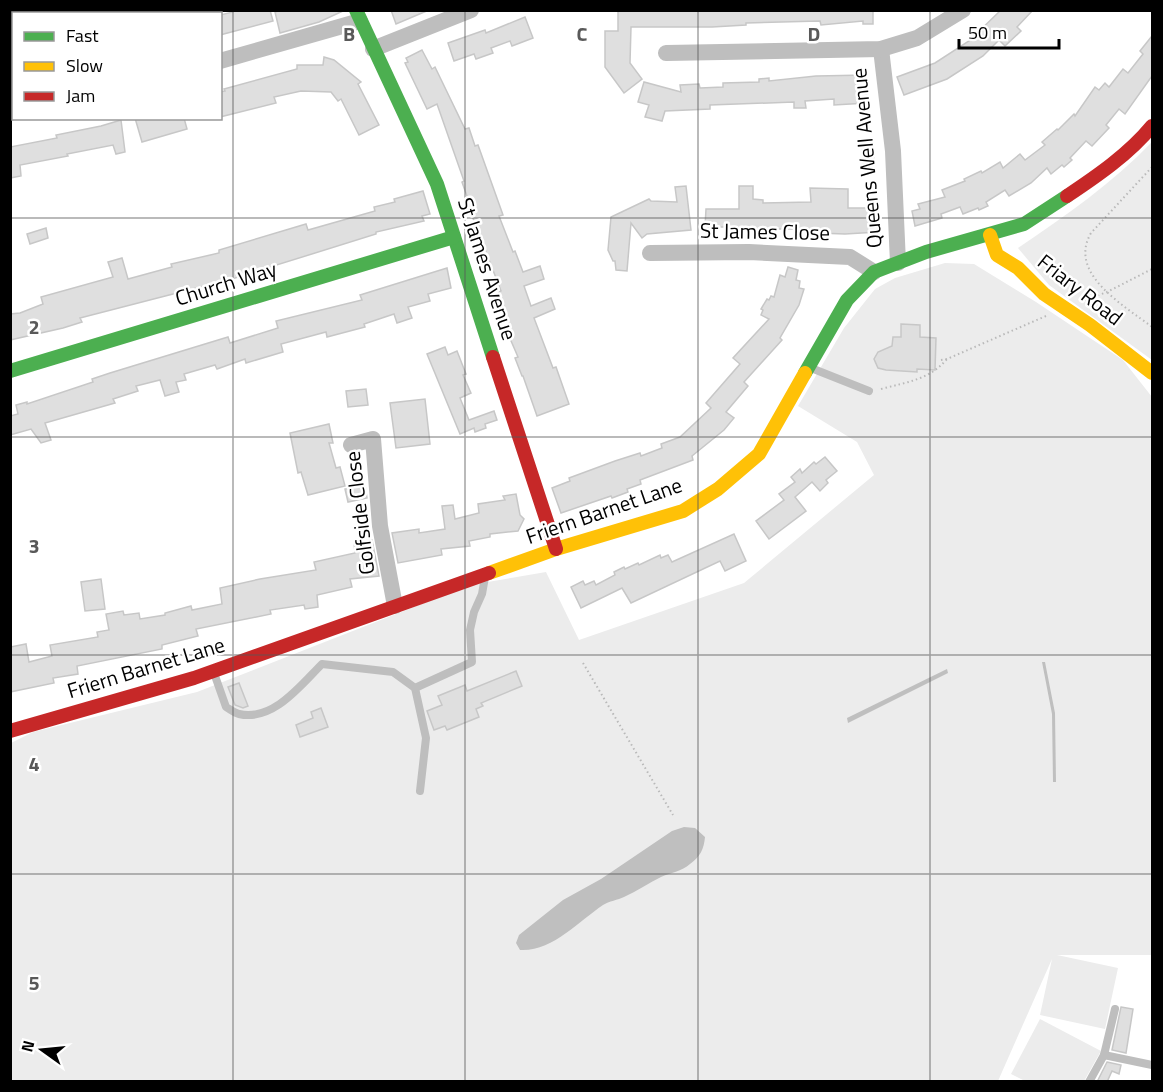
<svg xmlns="http://www.w3.org/2000/svg" width="1163" height="1092" font-family="'Titillium Web',sans-serif">
  <style>
    .green { fill: #ececec }
    .water { fill: #bfbfbf }
    .building { fill: #dfdfdf; stroke: #c7c7c7; stroke-width: 1.5 }
    .lines { fill: none; stroke-linecap: round; stroke-linejoin: round }
    .path { stroke: #b9b9b9; stroke-width: 2; stroke-dasharray: 1.5 3; stroke-linecap: butt }
    .lane { stroke: #bebebe; stroke-width: 8 }
    .street { stroke: #bebebe; stroke-width: 16 }
    .fast { stroke: #4caf50; stroke-width: 14 }
    .slow { stroke: #ffc107; stroke-width: 14 }
    .jam { stroke: #c62828; stroke-width: 14 }
    .grid { fill: none; stroke: #595959; stroke-width: 1.5; stroke-opacity: 0.55 }
    .labels { text-anchor: middle; stroke-width: 5; stroke-linejoin: round; paint-order: stroke }
    .street-label { font-size: 21px; fill: #000; stroke: #fff }
    .grid-label { font-size: 20px; text-anchor: middle; font-weight: bold; fill: #595959; stroke: #fff; stroke-width: 5; stroke-linejoin: round; paint-order: stroke }
  </style>
  <rect width="100%" height="100%" fill="#fff"/>
  <g class="green">
    <path d="M1152,142V360L1049,285L1018,248C1065,216 1113,183 1152,142Z"/>
    <path d="M945,263L974,264L1036,302L1123,360L1152,397V955H1057L1118,968L1105,1029L1040,1015L1052,959L998,1081L11,1082V743L33,732L197,692L470,585L546,572L579,640L744,583L874,475L857,442L798,406L844,328L875,289L895,278Z"/>
    <path d="M1040,1019L1101,1051L1084,1081H1025L1011,1074Z"/>
  </g>
  <g class="water">
    <path d="M1042,662H1045L1055,713L1056,782H1053L1052,714Z"/>
    <path d="M947,669L948,673L848,723L847,718Z"/>
    <path d="M684,827L695,828L705,837C704,849 700,857 690,864C682,871 670,873 661,877C649,883 637,891 624,897C618,900 609,901 603,905C579,921 552,952 520,950L516,943L519,935L563,900L601,879L672,831Z"/>
  </g>
  <g class="building">
    <path d="M233,10H270L273,21L220,35V15L233,12Z"/>
    <path d="M281,10H343V11L319,22L280,33L275,12Z"/>
    <path d="M391,10H429L396,24Z"/>
    <path d="M618,10H873V24H863V21L821,25L820,21L746,23V25L712,27H631L630,63L642,79L624,93L605,67V31H618Z"/>
    <path d="M1001,10H1033L1017,27L1021,31L1005,46L999,40L983,56L947,79L904,95L897,77L935,63L969,41Z"/>
    <path d="M525,17L533,38L512,46L510,41L491,48L493,53L476,59L474,54L454,61L448,43L485,30L486,33Z"/>
    <path d="M1152,36V76L1125,114L1119,109L1106,125L1109,128L1092,146L1086,141L1070,158L1072,160L1064,167L1062,165L1051,174L1047,168L1031,183L1009,196L1005,190L986,202L988,206L979,210L978,208L963,214L960,207L941,214L942,218L915,226L912,211L920,209L918,204L945,197L942,190L965,181L964,179L981,171L982,173L1000,162L1003,168L1020,154L1025,160L1045,145L1042,142L1057,129L1058,130L1074,114L1075,116L1095,87L1099,90L1105,83L1109,87L1123,69L1128,73L1143,54L1140,51Z"/>
    <path d="M422,50L432,69L435,67L465,129L469,128L475,146L478,145L503,215L499,216L513,252L515,251L523,272L540,266L544,279L524,286L531,306L551,298L555,309L534,318L553,368L556,367L569,404L537,416L523,376H522L515,358L518,357L505,327L509,325L497,293L501,291L466,200L468,199L462,182L464,181L437,104L427,109L405,63L408,62L406,58Z"/>
    <path d="M324,57L334,60L361,82L358,84L379,125L359,135L341,99L338,101L331,92L301,91L274,97L276,103L220,117V92L225,91L224,89L297,69V65H323Z"/>
    <path d="M866,75L867,103L834,105V99L805,101L806,108H794V102L710,105V109L665,111L662,121L645,117L649,105L638,102L644,82L681,92L680,85L699,84L700,88L723,87V83L759,82V79L769,78V81L816,76Z"/>
    <path d="M135,118H184L187,129L142,142Z"/>
    <path d="M121,120L125,152L116,154L113,145L67,154L68,156L20,165L21,176L10,178V147L57,138L56,135L101,126Z"/>
    <path d="M862,141H873L874,163H863Z"/>
    <path d="M686,186L691,230L647,234L642,238L631,223L627,271L616,270L615,261H613L608,250L611,217L649,199L651,201L677,202L675,187Z"/>
    <path d="M739,186H753V199L763,200V203L811,202L810,188L848,189V208H874V214L878,213V232L845,234L818,233V229H749V227H705L706,209H739Z"/>
    <path d="M423,191L430,214L422,216L424,221L376,232V234L235,278L80,318L82,322L63,328L10,340V314L20,313L43,304L41,297L113,277L108,262L122,258L128,279L172,267L171,264L219,253V250L306,224L308,230L375,211L374,207L395,202L394,199Z"/>
    <path d="M46,228L48,238L30,244L27,234Z"/>
    <path d="M788,267L798,270L796,280L800,281L799,288L804,289L799,305L780,338L782,340L744,382L748,386L726,412L734,418L724,430L692,456L693,460L640,480L641,484L627,489L628,492L612,498L611,496L561,513L552,488L570,481L569,478L615,461L640,453L641,456L662,448L661,444L680,437L711,408L706,403L740,364L733,358L769,319L761,315L763,310L761,309L767,299L769,300L771,296L774,297L780,275L785,277Z"/>
    <path d="M447,268L451,288L428,294L430,301L408,307L412,318L397,323L394,314L364,324L365,327L327,337L326,332L281,344L283,352L246,363L245,359L217,369L215,365L184,374L186,380L176,382L179,392L165,396L160,380L136,386L138,391L113,399L115,403L45,423L51,440L41,443L31,429L10,435V416L18,414L16,405L27,402V404L93,382L92,379L110,373L228,337L230,343L278,328L276,321L362,300L360,295Z"/>
    <path d="M901,324L920,325V337L936,338L935,370L917,369V372L886,370L878,368L874,359L878,352L892,346L893,337H901Z"/>
    <path d="M445,347L448,355L457,351L466,374L463,375L471,393L460,398L469,420L494,411L497,420L485,424L486,428L475,432L474,428L460,434L427,354Z"/>
    <path d="M366,389L368,405L348,407L346,391Z"/>
    <path d="M425,399L430,444L396,448L390,403Z"/>
    <path d="M329,424L333,443H329L336,468L340,467L345,486L308,495L301,472L298,473L290,433Z"/>
    <path d="M825,457L837,471L826,480L828,483L820,491L812,482L795,497L806,511L769,539L756,521L784,500L779,494L795,482L791,477L800,469L802,473L814,462L816,464Z"/>
    <path d="M365,485L367,498L348,502L345,489Z"/>
    <path d="M516,494L520,515L524,519L518,531L490,534V537L469,541L470,546L441,549L442,555L398,563L392,533L419,529V533L445,529L442,506L453,505L455,519L479,513L478,504L505,500L503,496Z"/>
    <path d="M734,534L746,561L725,571L720,561L631,603L622,588L581,608L571,587L583,581L585,585L594,581L596,585L615,575L614,572L624,567L625,569L638,563L639,565L660,555L661,558L668,555L672,562Z"/>
    <path d="M372,540L379,576L350,579L352,587L317,595L318,607L305,609L304,605L270,610L271,614L196,629L198,636L162,645V649L77,666L78,674L53,678L54,683L10,692V647L26,644L29,662L52,656L50,645L98,637L97,632L109,630L106,614L123,611L124,615L139,613L140,619L165,615V613L191,606L192,610L222,604L220,588L260,579L316,570L314,562L355,553L354,542Z"/>
    <path d="M101,579L105,609L85,611L81,582Z"/>
    <path d="M516,671L522,686L481,703L483,706L476,709L479,717L447,730L445,726L434,730L427,711L442,705L438,696L465,685L467,691Z"/>
    <path d="M239,683L248,706L243,708L235,705L228,687Z"/>
    <path d="M321,708L328,727L300,737L296,725L313,718L311,712Z"/>
    <path d="M1121,1007L1133,1009L1126,1053L1112,1050Z"/>
    <path d="M1107,1062L1121,1065L1119,1074L1112,1071L1107,1082H1097Z"/>
  </g>
  <g class="lines">
    <g class="path">
      <path d="M1152,167L1091,233C1067,274 1125,306 1152,327"/>
      <path d="M1085,300L1107,292L1152,269"/>
      <path d="M941,360L947,359L1046,316"/>
      <path d="M881,389C907,382 929,380 947,359"/>
      <path d="M583,663L673,815"/>
    </g>
    <g class="lane">
      <path d="M811,368L869,391"/>
      <path d="M214,673L226,707C230,709 234,713 239,714C273,722 301,685 322,664L393,672L415,688L426,738L420,791"/>
      <path d="M415,688L472,662L470,630L474,612L482,594L485,577"/>
      <path d="M1104,1055L1152,1065"/>
      <path d="M1089,1082L1104,1055L1115,1009"/>
    </g>
    <g class="street">
      <path d="M373,49L471,10"/>
      <path d="M881,49L893,151L898,263"/>
      <path d="M666,53L881,49L917,38L963,10"/>
      <path d="M220,61L360,21"/>
      <path d="M10,113L14,112"/>
      <path d="M650,253L749,252L850,257L874,272"/>
      <path d="M351,445L373,439L380,526L395,606"/>
    </g>
    <g class="fast">
      <path d="M356,10L437,184L493,357"/>
      <path d="M10,371L454,237"/>
      <path d="M805,373L847,300L874,272L926,252L1024,224L1067,196"/>
    </g>
    <g class="slow">
      <path d="M990,235L997,255L1018,268L1044,294L1090,325L1152,373"/>
      <path d="M489,573L556,549L683,511L718,489L759,454L805,373"/>
    </g>
    <g class="jam">
      <path d="M1067,196C1097,176 1129,154 1152,126"/>
      <path d="M493,357L556,549"/>
      <path d="M10,731L194,678L489,573"/>
    </g>
  </g>
  <path class="grid" d="M233,10V1082M465,10V1082M698,10V1082M930,10V1082M10,218H1152M10,437H1152M10,655H1152M10,874H1152"/>
  <g class="labels">
    <g class="street-label">
      <text transform="translate(867 158) rotate(-95)" y="7">Queens Well Avenue</text>
      <text transform="translate(765 232) rotate(1)" y="7">St James Close</text>
      <text transform="translate(487 269) rotate(72)" y="7">St James Avenue</text>
      <text transform="translate(226 284) rotate(-17)" y="7">Church Way</text>
      <text transform="translate(1080 290) rotate(38)" y="7">Friary Road</text>
      <text transform="translate(604 511) rotate(-19)" y="7">Friern Barnet Lane</text>
      <text transform="translate(360 513) rotate(-97)" y="7">Golfside Close</text>
      <text transform="translate(146 668) rotate(-17)" y="7">Friern Barnet Lane</text>
    </g>
  </g>
  <g class="grid-label">
    <text x="349" y="41">B</text>
    <text x="582" y="41">C</text>
    <text x="814" y="41">D</text>
    <text x="34" y="334">2</text>
    <text x="34" y="553">3</text>
    <text x="34" y="771">4</text>
    <text x="34" y="990">5</text>
  </g>
  <rect width="1163" height="1092" fill="none" stroke="#000000" stroke-width="24"/>
  <rect x="12" y="12" width="210" height="108" fill="#ffffff" stroke="#999999" stroke-width="1.5"/>
  <rect x="24" y="32" width="30" height="9" fill="#4caf50" stroke="#999999" stroke-width="1.5"/>
  <text x="66" y="42" font-size="18" fill="#000000">Fast</text>
  <rect x="24" y="62" width="30" height="9" fill="#ffc107" stroke="#999999" stroke-width="1.5"/>
  <text x="66" y="72" font-size="18" fill="#000000">Slow</text>
  <rect x="24" y="92" width="30" height="9" fill="#c62828" stroke="#999999" stroke-width="1.5"/>
  <text x="66" y="102" font-size="18" fill="#000000">Jam</text>
  <g transform="translate(42 1050) rotate(285)" stroke="#ffffff" stroke-width="4.5" paint-order="stroke">
  <path d="M0-4.5L10 22L0 15L-10 22Z" fill="#000000"/>
  <text y="-9" font-size="16" font-weight="bold" text-anchor="middle" fill="#000000">N</text>
  </g>
  <path d="M959 39v9h100v-9" fill="none" stroke="#000000" stroke-width="3"/>
  <text x="968" y="39" font-size="18" fill="#000000" stroke="#ffffff" stroke-width="4.5" paint-order="stroke">50 m</text>
</svg>
